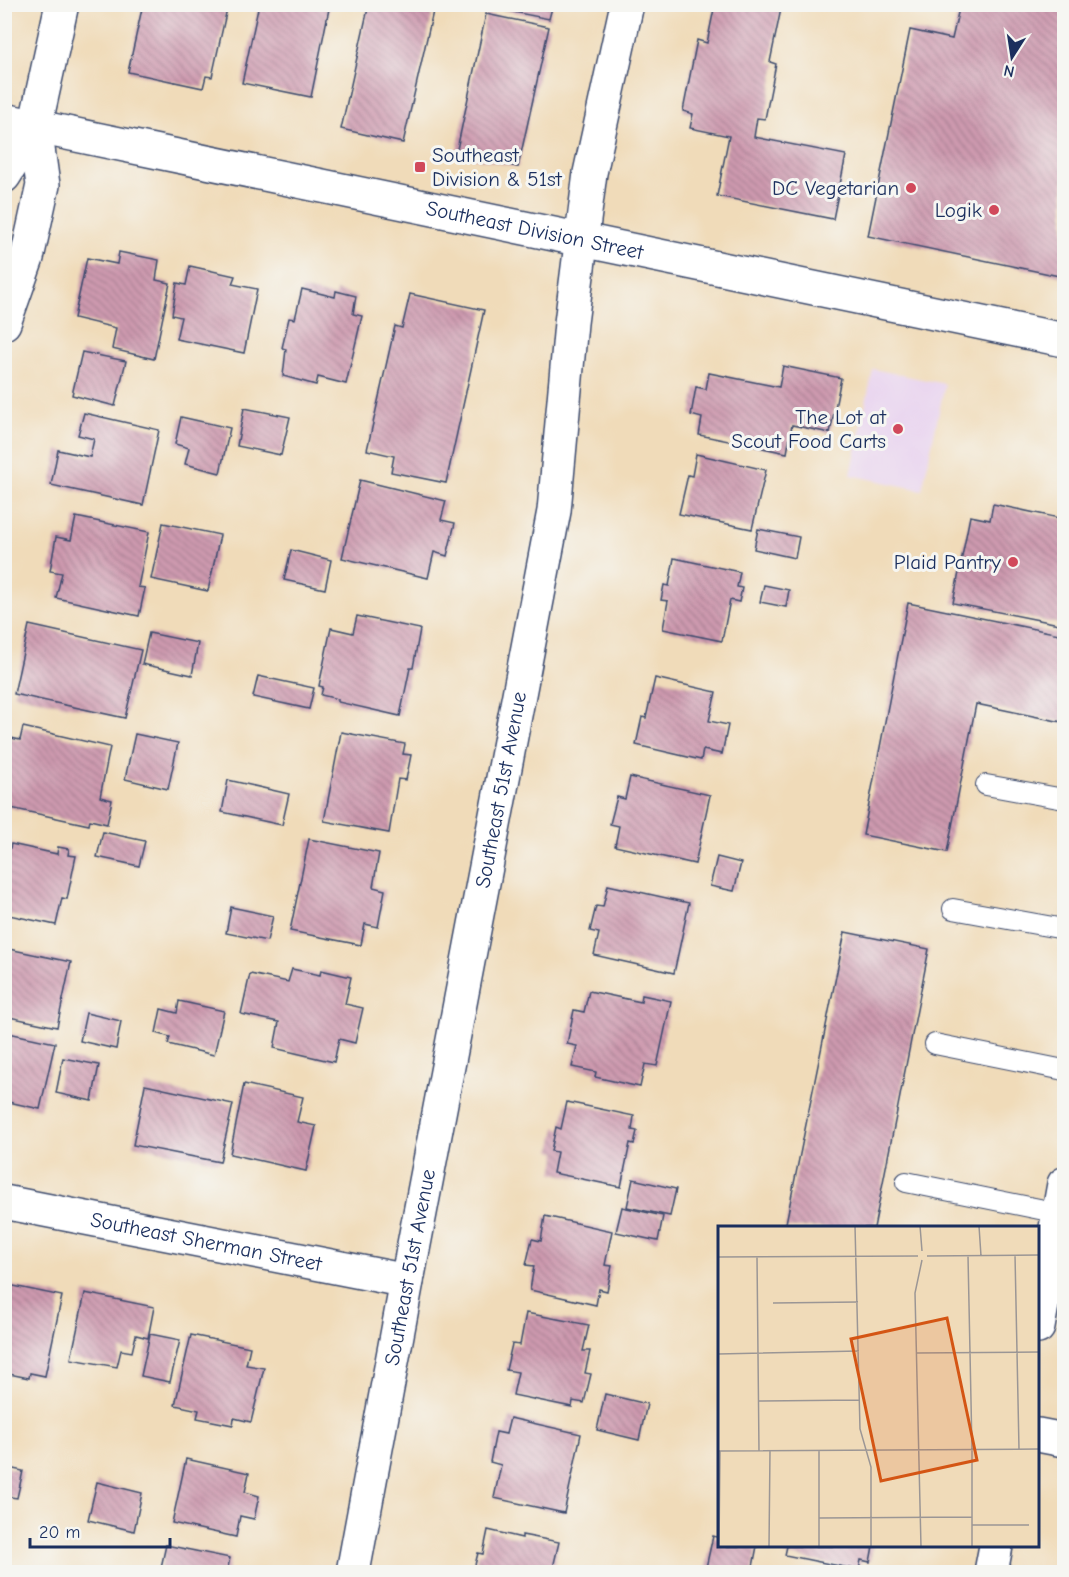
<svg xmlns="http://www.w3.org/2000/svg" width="1069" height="1577" font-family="'Comic Neue',sans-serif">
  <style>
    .built { fill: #e8d2ef }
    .building { fill: url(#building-back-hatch) }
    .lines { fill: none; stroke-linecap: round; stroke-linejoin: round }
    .lane-casing { stroke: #3b496c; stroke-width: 22 }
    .street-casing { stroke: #3b496c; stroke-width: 36 }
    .secondary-casing { stroke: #3b496c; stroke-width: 36 }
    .lane { stroke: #fff; stroke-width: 20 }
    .street { stroke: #fff; stroke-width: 33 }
    .secondary { stroke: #fff; stroke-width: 33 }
    .poi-dot { fill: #d1495b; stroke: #f6f6f2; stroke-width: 2 }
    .labels { text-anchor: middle; stroke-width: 6; stroke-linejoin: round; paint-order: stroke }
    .poi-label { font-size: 21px; fill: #1b2f5e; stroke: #f6f6f2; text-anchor: end }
    .street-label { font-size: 21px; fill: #1b2f5e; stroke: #f6f6f2 }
    .inset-road { fill: none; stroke: #9b9695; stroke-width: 1.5 }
    .view { fill: #d45514; fill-opacity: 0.15; stroke: #d45514; stroke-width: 3 }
    .inset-edge { fill: none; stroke: #1b2f5e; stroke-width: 3 }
  </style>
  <defs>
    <pattern id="building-back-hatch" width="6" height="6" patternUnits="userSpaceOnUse" patternTransform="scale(1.5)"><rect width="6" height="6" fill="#ce9aaf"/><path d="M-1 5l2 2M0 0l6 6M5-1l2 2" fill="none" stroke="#a67e92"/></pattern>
  </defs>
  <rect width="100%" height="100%" fill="#f6f6f2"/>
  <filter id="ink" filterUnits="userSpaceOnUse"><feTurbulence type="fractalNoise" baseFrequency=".0167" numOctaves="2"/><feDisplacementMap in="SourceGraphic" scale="12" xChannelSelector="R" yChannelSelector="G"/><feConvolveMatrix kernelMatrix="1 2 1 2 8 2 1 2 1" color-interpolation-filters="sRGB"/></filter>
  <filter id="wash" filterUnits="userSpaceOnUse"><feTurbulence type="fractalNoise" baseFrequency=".008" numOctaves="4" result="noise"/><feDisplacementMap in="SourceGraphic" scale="24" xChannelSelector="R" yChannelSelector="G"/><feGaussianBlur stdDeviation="1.35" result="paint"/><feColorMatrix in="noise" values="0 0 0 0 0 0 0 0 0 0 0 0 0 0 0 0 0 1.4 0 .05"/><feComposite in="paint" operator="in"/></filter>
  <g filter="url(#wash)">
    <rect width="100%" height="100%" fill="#f0dbb9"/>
    <path class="built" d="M873,369L945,384L922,490L851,475Z"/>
    <g id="blocks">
      <g class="building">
        <path d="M143,4H228L212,77L206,76L203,88L128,72Z"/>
        <path d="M259,4H330L311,97L242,83Z"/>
        <path d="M369,4H423L434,7L403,143L341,129Z"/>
        <path d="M504,4H553L549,19L503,10Z"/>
        <path d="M715,4H782L770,62L776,64L765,119L757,118L754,137L846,155L833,219L717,196L729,136L690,128L693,114L683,111L697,40L707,43Z"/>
        <path d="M960,4H1064V277L868,236L910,30L952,39Z"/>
        <path d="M486,14L549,27L518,167L456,154Z"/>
        <path d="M119,252L159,260L156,280L170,283L154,359L112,349L116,328L74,318L87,258L117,264Z"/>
        <path d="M190,266L235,276L232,284L257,289L244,353L176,339L181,317L172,315L177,283L186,285Z"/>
        <path d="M302,289L335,297L336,291L356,296L353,314L362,316L346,384L318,377L316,385L283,376L286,349L282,348L289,318L295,319Z"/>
        <path d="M410,294L484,310L446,483L391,472L394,456L367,450L395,326L402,328Z"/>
        <path d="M82,352L126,361L115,406L72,395Z"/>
        <path d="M783,366L841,378L830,433L792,425L787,453L699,435L702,418L691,415L696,387L706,389L709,373L779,387Z"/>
        <path d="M244,408L290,417L281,455L237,446Z"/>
        <path d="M84,413L159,430L143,505L51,485L58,450L90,457L94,439L78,435Z"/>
        <path d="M181,417L230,428L220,473L185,464L189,448L175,444Z"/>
        <path d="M696,454L766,470L752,529L679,514L688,475L692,476Z"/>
        <path d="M360,480L446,501L441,520L455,523L447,556L434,552L428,578L342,558Z"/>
        <path d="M993,504L1064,519V625L953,603L970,516L990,520Z"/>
        <path d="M76,517L149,532L138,587L145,588L139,616L56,598L62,573L50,571L56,537L71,540Z"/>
        <path d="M163,523L220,535L208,591L151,579Z"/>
        <path d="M758,529L799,537L795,558L754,549Z"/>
        <path d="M291,550L331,560L325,589L284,580Z"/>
        <path d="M674,558L740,572L737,587L742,588L739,602L730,600L722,641L663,629L668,601L661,600L664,585L669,586Z"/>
        <path d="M764,585L789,590L786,607L760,602Z"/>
        <path d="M908,603L1064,635V711L1062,722L976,704L947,852L863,835Z"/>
        <path d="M357,616L420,629L413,668H410L400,716L338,702V699L321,695L323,687L319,686L331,628L353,633Z"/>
        <path d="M29,625L141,650L125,718L14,694Z"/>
        <path d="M149,633L198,643L192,675L142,664Z"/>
        <path d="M258,676L314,688L309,709L253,697Z"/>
        <path d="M655,678L716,692L709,721L728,725L722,754L703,750L701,760L636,745L642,717L646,718Z"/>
        <path d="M23,727L110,747L100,797L112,800L107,824L90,820L89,825L6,807L8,794L4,793V746L7,737L20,740Z"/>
        <path d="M341,732L405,744L403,754L411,755L406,780L398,779L389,833L324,821Z"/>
        <path d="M135,734L178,743L168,789L125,779Z"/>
        <path d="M630,777L710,795L695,864L615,846L619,826L610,824L617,797L625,799Z"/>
        <path d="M228,780L289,794L282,825L222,812Z"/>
        <path d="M103,832L145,841L139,866L97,857Z"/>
        <path d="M309,839L379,853L373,887L385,890L378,927L365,924L361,945L290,931Z"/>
        <path d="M11,844L57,854L58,847L69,849L68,855L76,856L67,899L62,898L56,925L4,914V870Z"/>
        <path d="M717,857L741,863L734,891L710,886Z"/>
        <path d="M608,885L689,903L674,973L594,955L599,933L590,931L596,906L603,907Z"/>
        <path d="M231,907L273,916L267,941L226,933Z"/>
        <path d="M845,932L929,949L874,1228H785Z"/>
        <path d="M4,948L71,962L57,1027L4,1016Z"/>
        <path d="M292,969L320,975L321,970L351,977L345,1004L363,1008L355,1043L339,1039L334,1062L274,1048L279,1022L241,1014L250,974L288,982Z"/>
        <path d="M589,991L641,1002L642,995L671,1001L657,1066L645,1064L640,1087L595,1077L596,1072L572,1067L577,1046L567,1044L574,1010L584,1012Z"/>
        <path d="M179,1001L224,1011L214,1055L168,1044L170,1037L156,1033L161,1009L177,1013Z"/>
        <path d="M86,1013L121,1021L116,1049L80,1041Z"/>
        <path d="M4,1032L55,1043L40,1109L4,1101Z"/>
        <path d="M63,1058L99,1065L92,1101L56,1093Z"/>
        <path d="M244,1084L303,1097L297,1122L316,1126L306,1171L230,1154Z"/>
        <path d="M145,1085L233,1104L220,1162L133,1145Z"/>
        <path d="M567,1102L634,1116L632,1130L637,1131L634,1144L630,1143L621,1187L553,1173L557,1152L551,1151L556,1127L561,1129Z"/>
        <path d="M633,1179L676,1189L670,1216L627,1207Z"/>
        <path d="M622,1207L663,1216L658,1241L616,1232Z"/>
        <path d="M545,1216L612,1231L605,1265L612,1266L607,1291L599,1289L596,1305L530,1290L534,1266L526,1265L532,1239L541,1241Z"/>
        <path d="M4,1284L62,1296L45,1376L30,1373L29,1378L4,1373Z"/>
        <path d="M85,1293L154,1307L148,1338L136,1335L132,1352L121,1350L117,1367L71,1359Z"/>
        <path d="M526,1313L589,1325L583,1351H590L585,1373L591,1374L584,1403L573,1401L572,1407L513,1395L518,1372L506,1370L512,1344L520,1345Z"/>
        <path d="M150,1334L180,1340L170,1382L141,1376Z"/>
        <path d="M191,1335L250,1347L246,1365L264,1368L251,1422L234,1418L233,1425L197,1418L199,1410L175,1405Z"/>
        <path d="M605,1394L647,1404L639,1440L597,1430Z"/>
        <path d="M510,1418L581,1434L564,1513L494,1498L501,1465L490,1462L496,1432L506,1434Z"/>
        <path d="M186,1459L249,1473L245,1492L259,1496L254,1519L240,1516L236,1537L172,1523Z"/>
        <path d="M4,1467L23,1471L17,1498L4,1496Z"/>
        <path d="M97,1482L142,1493L134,1531L88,1520Z"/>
        <path d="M488,1530L522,1538V1535L559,1542L552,1572H479V1571L474,1569L478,1553L483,1554Z"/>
        <path d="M713,1536L720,1538V1546H757L752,1572H705Z"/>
        <path d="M166,1545L230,1558L227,1572H160Z"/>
        <path d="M787,1546H873L870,1562L861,1560L859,1570L785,1555Z"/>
      </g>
    </g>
  </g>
  <g filter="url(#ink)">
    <use href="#blocks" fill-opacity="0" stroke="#3b496c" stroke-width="1.5"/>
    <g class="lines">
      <defs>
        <g id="lane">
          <path d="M986,785L1064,799"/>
          <path d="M953,909L1064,929"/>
          <path d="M935,1044L1064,1070"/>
          <path d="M906,1182L1059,1213"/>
        </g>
        <g id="street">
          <path d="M4,176L35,127"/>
          <path d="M4,323L27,258L43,185L35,127"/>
          <path id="s1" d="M4,1202L407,1281"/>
          <path d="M1038,1435L1064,1440"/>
          <path id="s2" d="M353,1572L407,1281L554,511L571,323L590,173L627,4"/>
        </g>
        <g id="secondary">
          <path id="s3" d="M4,120L1064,340"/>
          <path d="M35,127L62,4"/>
          <path d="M1038,1327L1064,1184"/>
          <path d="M991,1572L996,1546"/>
        </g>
      </defs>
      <use href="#lane" class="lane-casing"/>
      <use href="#street" class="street-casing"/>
      <use href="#secondary" class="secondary-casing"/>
      <use href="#lane" class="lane"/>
      <use href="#street" class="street"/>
      <use href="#secondary" class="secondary"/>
    </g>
  </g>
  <g class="poi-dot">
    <rect x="414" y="161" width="12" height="12" rx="3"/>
    <circle cx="911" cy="188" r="6"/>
    <circle cx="994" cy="210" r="6"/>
    <circle cx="898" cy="429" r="6"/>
    <circle cx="1013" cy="562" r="6"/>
  </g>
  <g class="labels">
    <g class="poi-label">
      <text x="432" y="162" text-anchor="start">Southeast<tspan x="432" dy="24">Division &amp; 51st</tspan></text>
      <text x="899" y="195">DC Vegetarian</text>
      <text x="982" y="217">Logik</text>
      <text x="886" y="424">The Lot at<tspan x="886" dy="24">Scout Food Carts</tspan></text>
      <text x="1001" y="569">Plaid Pantry</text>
    </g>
    <g class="street-label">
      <text dy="7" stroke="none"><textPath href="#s3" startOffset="542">Southeast Division Street</textPath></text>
      <text dy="7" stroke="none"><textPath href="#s2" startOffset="796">Southeast 51st Avenue</textPath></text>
      <text dy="7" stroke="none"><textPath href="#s1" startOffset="206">Southeast Sherman Street</textPath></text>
      <text dy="7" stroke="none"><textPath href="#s2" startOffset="310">Southeast 51st Avenue</textPath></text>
    </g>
  </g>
  <g transform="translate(718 1226)">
    <rect width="321" height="321" fill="#f0dbb9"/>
    <path class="inset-road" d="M137,0L142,203L153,241V321M202,0L204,25M261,0L263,30M297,29L301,223M209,30L321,29M250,30L254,223M0,31L200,30M39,31L41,225M55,77L140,76M198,127L321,126M0,128L141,125M40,175L142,174M0,225L321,223M101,292L254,291M254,299H311M1,321L2,225M51,321L52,225M101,321V224M203,321L197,67L204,34M254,321V207"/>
    <path class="view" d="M229,92L259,234L163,255L133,113Z"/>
    <rect width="321" height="321" class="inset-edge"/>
  </g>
  <rect width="1069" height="1577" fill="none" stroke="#f6f6f2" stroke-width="24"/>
  <g transform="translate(1012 57) rotate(192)" stroke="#f6f6f2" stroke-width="4.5" paint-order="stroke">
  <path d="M0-4.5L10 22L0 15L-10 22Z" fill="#1b2f5e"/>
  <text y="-9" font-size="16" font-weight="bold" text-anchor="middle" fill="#1b2f5e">N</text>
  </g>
  <path d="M30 1538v9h140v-9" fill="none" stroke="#1b2f5e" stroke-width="3"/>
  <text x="39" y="1538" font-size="18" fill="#1b2f5e" stroke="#f6f6f2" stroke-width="4.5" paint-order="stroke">20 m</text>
</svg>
